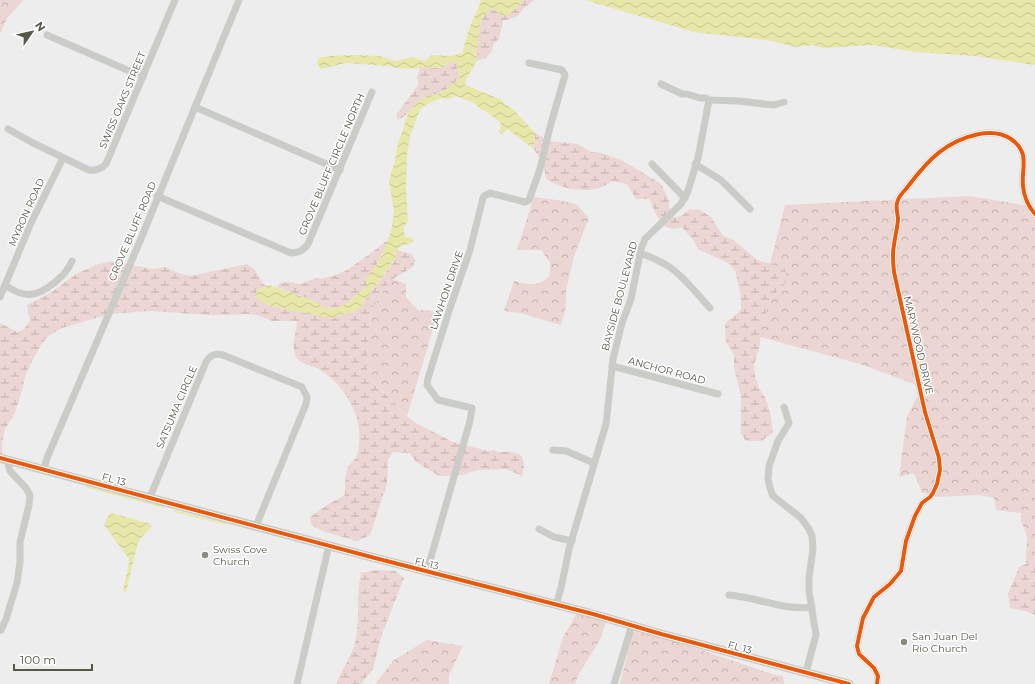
<svg xmlns="http://www.w3.org/2000/svg" width="1035" height="684" font-family="Montserrat,sans-serif">
  <style>
    .forest { fill: url(#forest-crowns) }
    .wetland { fill: url(#wetland-marsh) }
    .water { fill: url(#water-waves) }
    .lines { fill: none; stroke-linecap: round; stroke-linejoin: round }
    .stream { stroke: #e7e7a9; stroke-width: 1.5 }
    .minor { stroke: #caccc7; stroke-width: 7 }
    .major { stroke: #c8cac4; stroke-width: 9 }
    .cycleway-casing { stroke: #fff; stroke-width: 6 }
    .cycleway { stroke: #e8590c; stroke-width: 4 }
    .poi-dot { fill: #8a8c81; stroke: #fff; stroke-width: 1.5 }
    .labels { text-anchor: middle; stroke-width: 3; stroke-linejoin: round; paint-order: stroke }
    .street-label { font-size: 10px; fill: #545846; stroke: #fff }
    .poi-label { font-size: 10px; fill: #545846; stroke: #fff; text-anchor: start }
  </style>
  <defs>
    <pattern id="forest-crowns" width="20" height="18" patternUnits="userSpaceOnUse"><rect width="20" height="18" fill="#ecd6d3"/><path d="M2 6a3 3 0 1 1 6 0M12 15a3 3 0 1 1 6 0" fill="none" stroke="#c2b0ad"/></pattern>
    <pattern id="wetland-marsh" width="20" height="14" patternUnits="userSpaceOnUse"><rect width="20" height="14" fill="#ecd6d3"/><path d="M1 5h8M5 5V1M11 12h8M15 12V8" fill="none" stroke="#c2b0ad"/></pattern>
    <pattern id="water-waves" width="16" height="10" patternUnits="userSpaceOnUse"><rect width="16" height="10" fill="#e7e7a9"/><path d="M0 5q4-4 8 0t8 0" fill="none" stroke="#c8c893"/></pattern>
  </defs>
  <rect width="100%" height="100%" fill="#ededee"/>
  <g class="forest">
    <path d="M0,0H24L7,18L0,34Z"/>
    <path d="M970,196L1035,207V560L1026,564L1027,536L1021,520V513L996,510L994,498L979,495L937,497L922,492L914,473L899,477L907,417L922,387L860,364L760,337L763,320L773,295L783,287L776,265L770,264L785,205Z"/>
    <path d="M534,197L557,200L576,204L589,218L574,256L566,291V307L561,325L520,313L504,311L514,281C530,285 539,288 550,275V262L541,250H517Z"/>
    <path d="M393,279L406,284V297L418,310L433,311L437,315L407,416L367,376L368,332L373,307L385,288Z"/>
    <path d="M577,613L606,622L601,638L579,674L575,684H549L563,637Z"/>
    <path d="M633,631L671,640L775,675L783,676L784,684H620Z"/>
    <path d="M427,640L463,646L449,675V684H375L394,660Z"/>
  </g>
  <g class="wetland">
    <path d="M522,0H534L523,9L518,16L503,21L499,39L494,43L492,51L486,58L476,61L480,26L483,17L491,8L504,16L520,4Z"/>
    <path d="M449,62H458L457,68L460,78C454,83 447,91 439,93C433,95 427,95 421,99C412,105 409,115 398,120L396,115L419,84L417,78L420,67L443,68Z"/>
    <path d="M535,133L550,141L578,144L591,152L601,153L621,160L635,168L661,184L669,200V206L674,218L683,215L689,209L700,210L711,217L723,236L732,239L759,261L776,265L785,269L786,280L783,287L773,295L763,320L759,349L754,365L755,376L759,388L765,397L770,412L773,432L762,441H746L741,434V396L734,367V355L726,342L725,326L727,321L737,314L741,309V297L735,270L728,263L698,249L694,241L682,227C662,235 656,213 649,199H636L627,184L612,181C609,183 605,186 601,187C585,194 559,188 546,179L544,166L534,149Z"/>
    <path d="M388,240L380,260L366,279L368,285L346,304L336,308L326,309L316,302L277,287L280,283L290,282L300,284L317,278L321,279L336,275L347,270L367,256Z"/>
    <path d="M396,250L412,254L415,260L413,267L393,279L385,288L373,307L368,332L367,376L381,391L393,401L401,411L414,422L453,442L488,451L495,450L497,452H513L522,456L524,467L522,477L520,475L506,469L477,470L462,475L439,476L416,462L410,453L393,452L388,460L387,484L370,535L357,541L322,531L311,525L310,517L327,505L345,495C345,486 345,475 348,467C350,463 354,461 356,458C361,444 360,429 356,415C350,397 336,380 320,370C312,364 299,366 295,354C291,341 297,334 297,321H272L257,315L247,314L227,315H208L151,311L119,313L100,317L62,328L48,336L41,345L28,369L25,376L23,387L15,413L5,429L2,444V455H0V323L17,332L24,329L30,321L27,305L52,292L76,274L96,265L111,261L152,269L165,267L178,273L191,276L247,264L255,270L263,284L267,286L257,290L273,307L333,318L358,310L395,260Z"/>
    <path d="M1035,560V615L1028,612L1010,608L1008,594L1019,567Z"/>
    <path d="M377,570L395,571L404,578L382,634L373,669L361,684H337L338,679C344,667 354,651 356,639C360,617 356,595 361,573Z"/>
  </g>
  <g class="water">
    <path d="M480,0H522L521,4L507,16H504L491,8L483,17L480,25L476,63L466,79L465,85L502,100L504,104L513,109L535,133L534,149L507,129L502,134L499,132L501,123L484,110L483,111L474,103L456,96L449,99L441,98L430,103L423,107L419,112L410,136L407,155L406,188L408,221C404,226 402,231 406,237L412,238L414,242C401,247 397,244 395,259L358,310L332,318L273,307L264,303L255,297L257,290L270,285L316,302L326,309L336,308L346,304L368,285L365,280L380,260L391,231L394,212L389,181L395,160L397,148L408,113L419,100L427,96L441,93L447,89L460,78L457,68V62H449L443,68L427,67L409,69L397,68L388,66L346,63L321,69L317,63L319,58L330,56L356,55L379,56L396,61L412,57L425,61L432,55L451,56L462,53L470,26L481,2Z"/>
    <path d="M585,0H1035V65L975,56L915,52L873,45L822,48L813,45L796,47L766,40L694,32Z"/>
    <path d="M111,513L148,523L152,526L140,539L137,546L126,592L123,591L129,563V559L104,525L109,514Z"/>
  </g>
  <g class="lines">
    <g class="stream">
      <path d="M87,487L164,507"/>
      <path d="M174,511L225,524"/>
    </g>
    <g class="minor">
      <path d="M47,35L143,77"/>
      <path d="M661,84L682,94H687L700,98H705L709,100L738,101L774,105L784,102"/>
      <path d="M195,107L340,170"/>
      <path d="M8,129L33,143L89,170C96,171 101,169 106,164L175,0"/>
      <path d="M652,164L685,198"/>
      <path d="M695,164L721,180L750,209"/>
      <path d="M157,196L291,253C299,253 304,250 308,244L372,92"/>
      <path d="M640,253C651,257 661,261 671,268C686,279 697,294 710,308"/>
      <path d="M5,285C25,299 36,297 54,283C62,276 68,271 72,261"/>
      <path d="M0,297L31,223L63,158"/>
      <path d="M612,366L718,394"/>
      <path d="M784,407L789,423L778,441L769,466L768,479L770,488L773,496L801,518L809,529L812,536L813,549L809,577V591L816,635L806,672"/>
      <path d="M553,450L566,451L594,463"/>
      <path d="M44,469L47,458L140,241L239,0"/>
      <path d="M150,497L206,362C210,355 215,353 223,355L302,387L307,397L306,404L256,526"/>
      <path d="M539,529L554,537L572,541"/>
      <path d="M427,571L470,421L472,408L438,400L427,385L428,378L450,308L470,250L483,198L484,196L490,193L525,202L529,200L540,169L550,127L565,75L562,70L529,63"/>
      <path d="M729,595C757,597 783,611 812,607"/>
      <path d="M556,605L561,588L569,549L606,424L613,359L622,323L631,299L641,249L645,239L681,204L688,191L698,158L709,100"/>
      <path d="M1,630L6,619L17,583L20,562V542L29,505L30,495L26,488L10,471L7,460"/>
      <path d="M297,684L329,545"/>
      <path d="M614,684L632,625"/>
      <path d="M877,684L878,676L874,668L859,654L857,646L863,618L874,597L890,584L901,571L906,541L915,516L922,503L930,497L933,493L937,484L940,470L939,458L925,412L894,272C893,263 892,254 894,245C895,236 898,226 898,218C897,211 895,206 898,200C900,194 906,190 909,185C929,159 946,141 979,134C990,132 1001,132 1011,139C1031,153 1021,168 1023,186C1024,197 1028,206 1035,214"/>
    </g>
    <path class="major" d="M0,458L375,558L593,614L661,634L849,684"/>
    <defs>
      <g id="cycleway">
        <path d="M0,458L375,558L593,614L661,634L849,684"/>
        <path d="M877,684L878,676L874,668L859,654L857,646L863,618L874,597L890,584L901,571L906,541L915,516L922,503L930,497L933,493L937,484L940,470L939,458L925,412L894,272C893,263 892,254 894,245C895,236 898,226 898,218C897,211 895,206 898,200C900,194 906,190 909,185C929,159 946,141 979,134C990,132 1001,132 1011,139C1031,153 1021,168 1023,186C1024,197 1028,206 1035,214"/>
      </g>
    </defs>
    <use href="#cycleway" class="cycleway-casing"/>
    <use href="#cycleway" class="cycleway"/>
  </g>
  <g class="poi-dot">
    <circle cx="205" cy="555" r="4"/>
    <circle cx="904" cy="642" r="4"/>
  </g>
  <g class="labels">
    <g class="street-label">
      <text transform="translate(122 100) rotate(-67)" y="4">SWISS OAKS STREET</text>
      <text transform="translate(331 164) rotate(-67)" y="4">GROVE BLUFF CIRCLE NORTH</text>
      <text transform="translate(26 212) rotate(-66)" y="4">MYRON ROAD</text>
      <text transform="translate(132 231) rotate(-67)" y="4">GROVE BLUFF ROAD</text>
      <text transform="translate(446 290) rotate(-71)" y="4">LAWHON DRIVE</text>
      <text transform="translate(619 296) rotate(-75)" y="4">BAYSIDE BOULEVARD</text>
      <text transform="translate(919 345) rotate(77)" y="4">MARYWOOD DRIVE</text>
      <text transform="translate(667 370) rotate(15)" y="4">ANCHOR ROAD</text>
      <text transform="translate(176 407) rotate(-67)" y="4">SATSUMA CIRCLE</text>
      <text transform="translate(114 479) rotate(15)" y="4">FL 13</text>
      <text transform="translate(427 563) rotate(14)" y="4">FL 13</text>
      <text transform="translate(740 647) rotate(15)" y="4">FL 13</text>
    </g>
    <g class="poi-label">
      <text x="213" y="553">Swiss Cove<tspan x="213" dy="12">Church</tspan></text>
      <text x="912" y="640">San Juan Del<tspan x="912" dy="12">Rio Church</tspan></text>
    </g>
  </g>
  <g transform="translate(32 32) rotate(56)" stroke="#ffffff" stroke-width="3" paint-order="stroke">
  <path d="M0-3L7 15L0 10L-7 15Z" fill="#545846"/>
  <text y="-6" font-size="11" font-weight="bold" text-anchor="middle" fill="#545846">N</text>
  </g>
  <path d="M14 664v6h78v-6" fill="none" stroke="#545846" stroke-width="2"/>
  <text x="20" y="664" font-size="12" fill="#545846" stroke="#ffffff" stroke-width="3" paint-order="stroke">100 m</text>
</svg>
